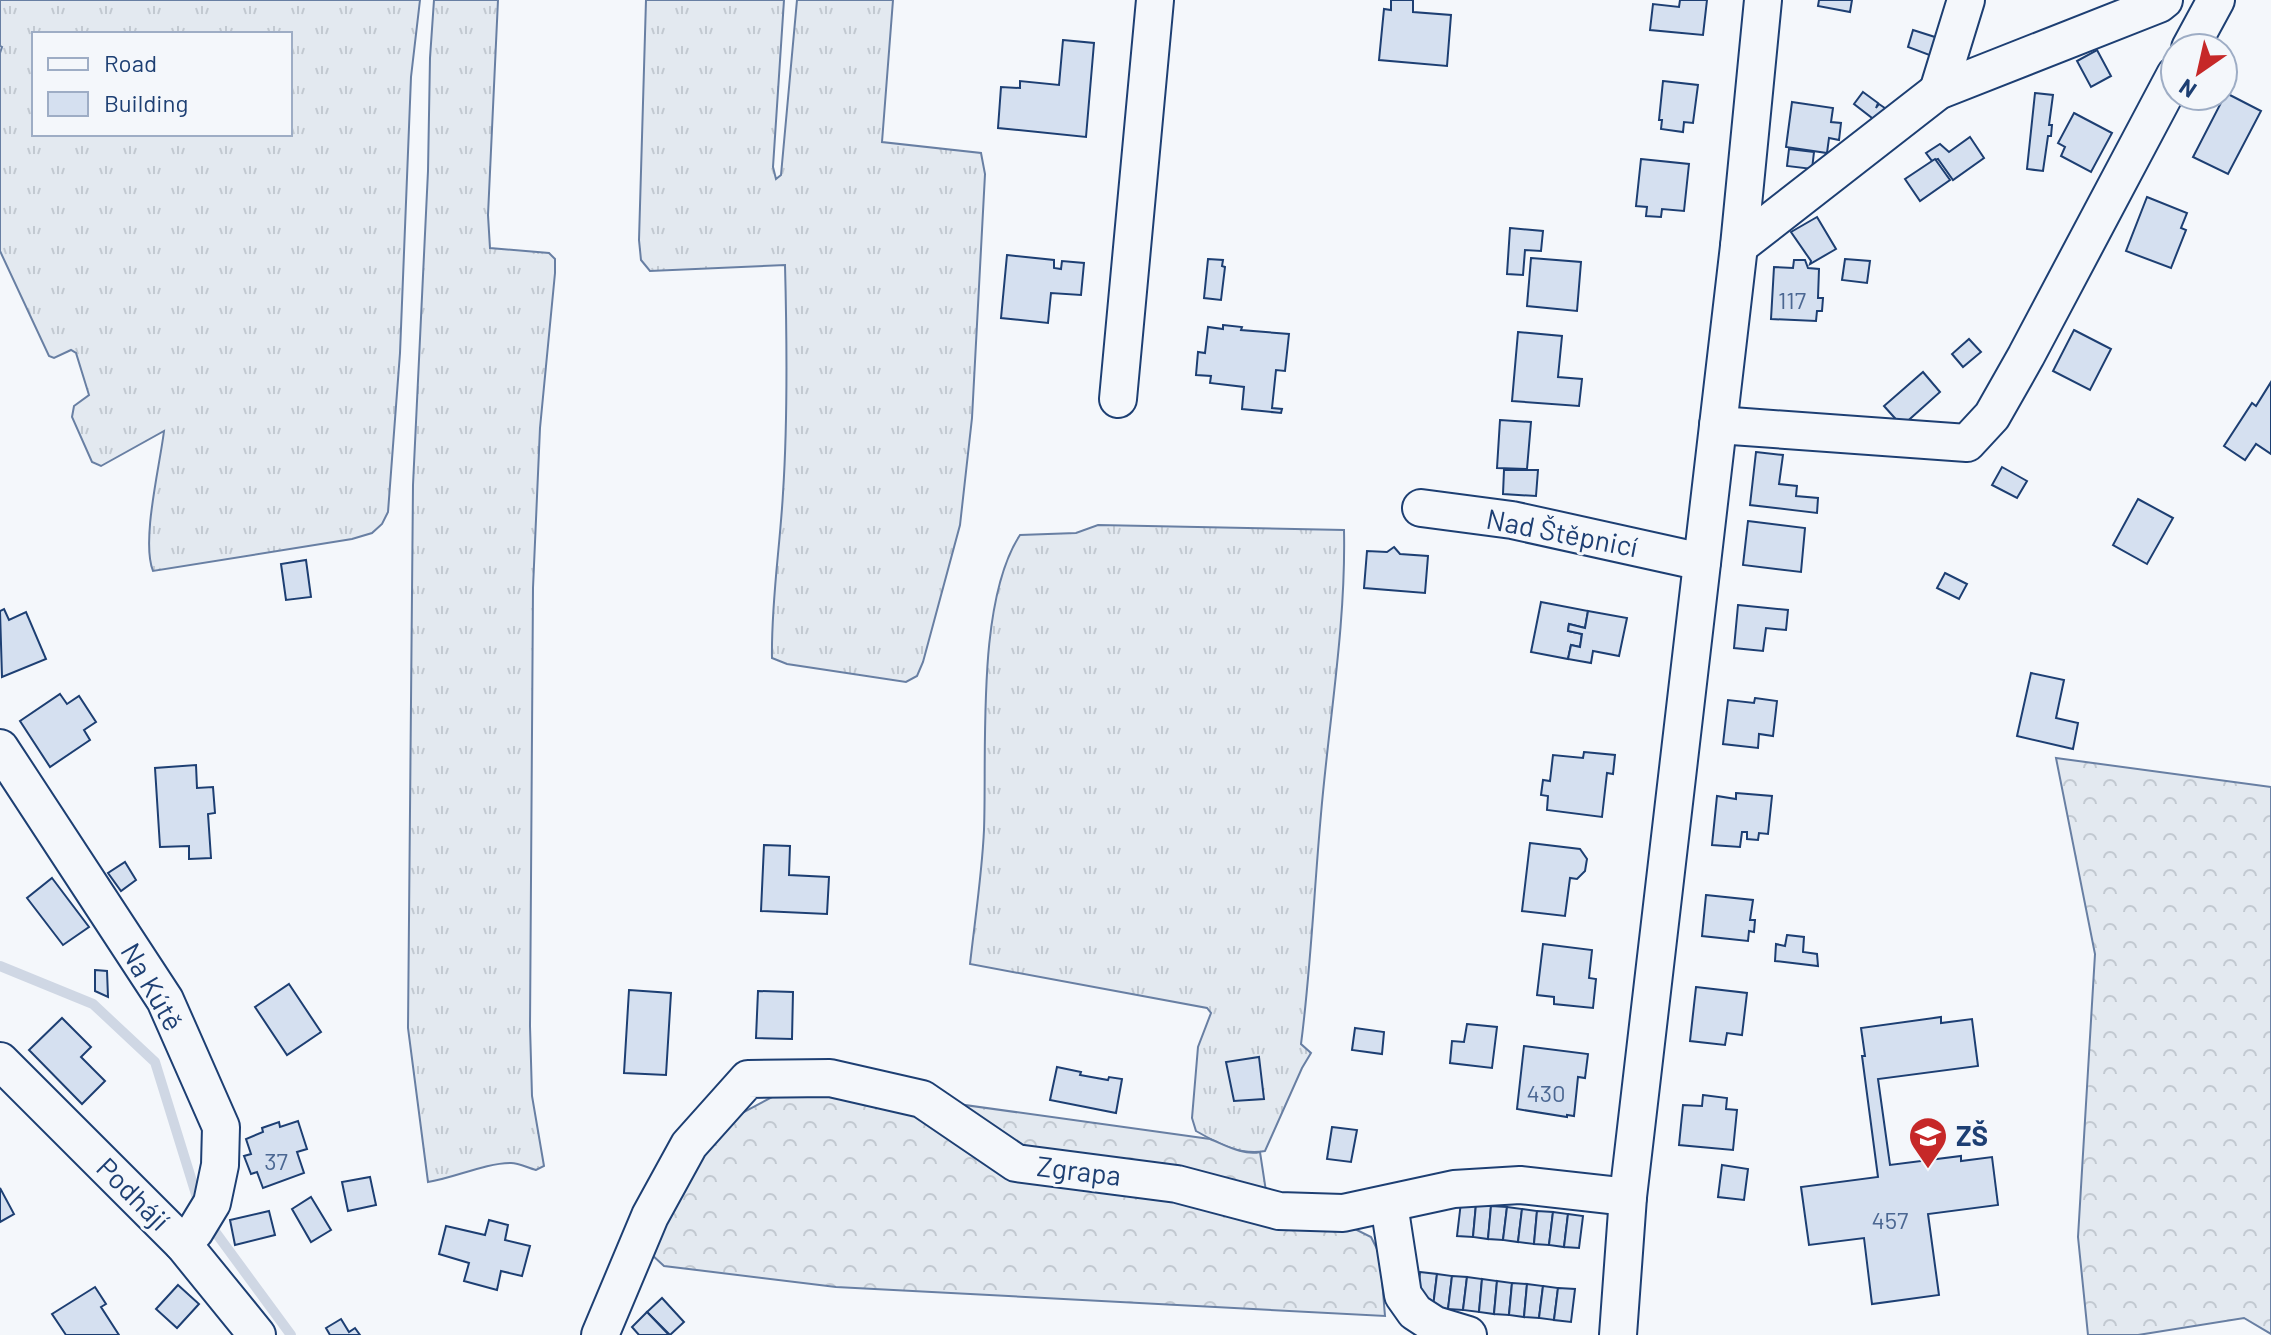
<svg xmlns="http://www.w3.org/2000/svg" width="2271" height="1335" font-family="Barlow,sans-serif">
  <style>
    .grass { fill: url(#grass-tufts); stroke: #687fa3; stroke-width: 2; fill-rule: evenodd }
    .forest { fill: url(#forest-crowns); stroke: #687fa3; stroke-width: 2 }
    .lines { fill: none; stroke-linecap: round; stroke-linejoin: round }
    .stream { stroke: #cfd7e4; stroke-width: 10 }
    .building { fill: #d5e0f0; stroke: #1d3f73; stroke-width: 2 }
    .minor-casing { stroke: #1d3f73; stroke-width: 40 }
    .minor { stroke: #f4f7fb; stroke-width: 36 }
    .labels { text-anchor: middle; stroke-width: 6; stroke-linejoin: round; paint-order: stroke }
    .number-label { font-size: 24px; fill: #4b6792 }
    .street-label { font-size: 28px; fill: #1d3f73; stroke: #f4f7fb }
    .poi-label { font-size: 28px; font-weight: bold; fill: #1d3f73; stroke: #f4f7fb; text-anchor: start }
  </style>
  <defs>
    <pattern id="grass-tufts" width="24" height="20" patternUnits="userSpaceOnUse" patternTransform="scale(2)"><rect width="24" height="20" fill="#e3e9f0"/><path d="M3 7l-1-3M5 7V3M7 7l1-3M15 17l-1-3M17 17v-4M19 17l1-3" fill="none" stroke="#c2c9d1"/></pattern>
    <pattern id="forest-crowns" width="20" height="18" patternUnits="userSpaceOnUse" patternTransform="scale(2)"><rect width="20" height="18" fill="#e3e9f0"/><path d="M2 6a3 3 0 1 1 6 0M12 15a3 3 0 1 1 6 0" fill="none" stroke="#c2c9d1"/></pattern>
  </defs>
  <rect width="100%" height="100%" fill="#f4f7fb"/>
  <g class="grass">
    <path d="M0,0H420L411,77L400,353L388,512L382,524L372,533L352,539L153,571C141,541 160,465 164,431L101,466L92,462L72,417L74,406L89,395L76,353L71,350L54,358L49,356L0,251V53L2,47L0,46ZM34,34H290V134H34Z"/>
    <path d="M434,0H498L488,215L490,248L549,253L555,259V273L540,428L533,588L530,1026L532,1096L544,1166L536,1170C528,1168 519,1163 511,1163C485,1163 454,1178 428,1182L408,1028L413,485L428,171L430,58Z"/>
    <path d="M646,0H784L773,167L776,179L781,175L797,0H893L882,142L981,153L985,174L972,418L960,525L923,662L917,676L906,682L787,664L772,658C771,602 780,548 783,493C788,417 787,341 785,265L650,271L641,260L639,240Z"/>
    <path d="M1098,525L1344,530C1346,625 1329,720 1321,814C1314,891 1311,968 1301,1044L1311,1053L1302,1068L1265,1151C1241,1156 1217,1143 1196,1131L1192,1118L1198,1047L1211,1013L1207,1008L970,964C975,919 982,874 984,830C987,749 976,602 1020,535L1076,533Z"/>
  </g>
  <g class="forest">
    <path d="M2056,758L2271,787V1334L2244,1318L2138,1335H2088L2078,1237L2095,954Z"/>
    <path d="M835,1087L1210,1139C1225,1145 1244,1156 1260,1152L1271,1224L1349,1226L1371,1237L1380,1255L1385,1316L836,1287L664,1266L651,1254L680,1182L725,1122L789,1088Z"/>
  </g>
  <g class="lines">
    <g class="stream">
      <path d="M0,966L93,1004L155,1062L199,1204"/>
      <path d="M208,1222L291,1335"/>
    </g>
  </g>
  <g class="building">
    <path d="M1391,0H1413V12L1451,15L1447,66L1379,60L1384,9L1391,10Z"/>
    <path d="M1680,0H1707L1703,35L1650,30L1653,4L1679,7Z"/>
    <path d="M1819,0H1852L1850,12L1818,6Z"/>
    <path d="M1913,30L1938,38L1932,56L1908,47Z"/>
    <path d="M1063,40L1094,43L1086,137L998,128L1001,87L1020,88V81L1059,85Z"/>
    <path d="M2097,50L2111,76L2091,87L2077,61Z"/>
    <path d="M1663,81L1698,85L1693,123L1684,122L1683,132L1661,129L1662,120H1659Z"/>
    <path d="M1863,92L1878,103L1876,108L1879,104L1895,115L1885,128L1854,104Z"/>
    <path d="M2035,93L2053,95L2049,125H2052L2051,136H2048L2043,171L2027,169Z"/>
    <path d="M2226,93L2261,111L2228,174L2193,157Z"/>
    <path d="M1792,102L1833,108L1831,122L1841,123L1839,140L1829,138L1827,153L1786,147Z"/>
    <path d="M2074,113L2112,133L2091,172L2061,156L2065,147L2058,143Z"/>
    <path d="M1970,137L1984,158L1953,180L1938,159L1932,161L1926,153L1940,144L1949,152Z"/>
    <path d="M1789,149L1814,152L1812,169L1787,166Z"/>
    <path d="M1641,159L1689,164L1684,211L1662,209L1661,217L1646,216L1647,207L1636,206Z"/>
    <path d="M1935,159L1950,180L1920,201L1905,179Z"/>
    <path d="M2147,197L2187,213L2181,228L2186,230L2171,268L2126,251Z"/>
    <path d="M1817,217L1836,249L1810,264L1811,261L1791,232Z"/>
    <path d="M1510,228L1543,231L1541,251L1525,250L1523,275L1507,274Z"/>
    <path d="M1007,255L1054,260V268L1061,269L1062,261L1084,263L1081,295L1051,293L1048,323L1001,318Z"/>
    <path d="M1531,258L1581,262L1577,311L1527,306Z"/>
    <path d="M1208,259L1223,260L1222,266L1225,267L1221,300L1204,298Z"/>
    <path d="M1845,259L1870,261L1867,283L1842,280Z"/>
    <path d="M1794,260H1805L1808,268L1819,269L1818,298H1823L1822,311H1817L1816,321L1771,319L1774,267L1793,268Z"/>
    <path d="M1223,325L1242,327L1241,330L1289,334L1285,371L1276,370L1272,408L1282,409L1281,413L1242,409L1244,387L1210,383L1211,376L1196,375L1198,352L1205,353L1208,327L1223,329Z"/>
    <path d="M2074,330L2111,349L2090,390L2053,371Z"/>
    <path d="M1518,332L1562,336L1558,377L1582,379L1579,406L1512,401Z"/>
    <path d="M1969,339L1981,352L1963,367L1952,354Z"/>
    <path d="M1923,372L1940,392L1902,426L1884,406Z"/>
    <path d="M2271,382V454L2256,444L2245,460L2224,446L2252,403L2256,406Z"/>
    <path d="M1500,420L1531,422L1527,469L1497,468Z"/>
    <path d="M1756,452L1783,455L1779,484L1797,486L1796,496L1818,498L1817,513L1750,505Z"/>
    <path d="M2002,467L2027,481L2017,498L1992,485Z"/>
    <path d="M1504,470H1538L1536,496L1503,494Z"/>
    <path d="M2138,499L2173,518L2147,564L2113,545Z"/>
    <path d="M1748,521L1805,528L1801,572L1743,565Z"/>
    <path d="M1394,547L1400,554L1428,556L1425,593L1364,588L1367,551L1387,552Z"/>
    <path d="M306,560L311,597L286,600L281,564Z"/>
    <path d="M1945,573L1967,584L1959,599L1937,588Z"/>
    <path d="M1541,602L1588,611L1585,628L1569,624L1568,631L1582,634L1580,647L1571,645L1568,659L1531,652Z"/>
    <path d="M1738,605L1788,610L1786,630L1766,628L1763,651L1734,648Z"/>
    <path d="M4,609L9,620L26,612L46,659L2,677L0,611Z"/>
    <path d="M1588,611L1627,618L1619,656L1593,651L1591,663L1568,659L1571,645L1580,647L1582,634L1568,631L1569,624L1585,628Z"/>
    <path d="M2031,673L2064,680L2056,718L2078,723L2073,749L2017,736Z"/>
    <path d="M60,694L67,704L79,696L96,722L84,730L90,740L50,767L20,721Z"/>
    <path d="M1755,698L1777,701L1773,736L1759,734L1758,748L1723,744L1728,700L1754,703Z"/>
    <path d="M1584,752L1615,755L1613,774L1607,773L1602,817L1547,810L1548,796L1541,795L1543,780L1550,781L1553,755L1583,758Z"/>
    <path d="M196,765L197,788L213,787L215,813L208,814L211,858L189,859V846L160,847L155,768Z"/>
    <path d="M1736,793L1772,796L1768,834L1759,833L1758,840L1747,839V832H1742L1740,847L1712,845L1717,796L1736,799Z"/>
    <path d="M1530,843L1580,849L1587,859L1585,871L1577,879L1570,878L1565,916L1522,911Z"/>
    <path d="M764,845L790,846L789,875L829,877L827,914L761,911Z"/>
    <path d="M125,862L136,880L121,891L108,873Z"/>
    <path d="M52,878L89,927L63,945L27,898Z"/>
    <path d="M1706,895L1753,900L1750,920H1755L1754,932L1749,931L1748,941L1702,936Z"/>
    <path d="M1787,935L1804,937L1803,952L1817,954L1818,966L1775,961L1776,944L1785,946Z"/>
    <path d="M1543,944L1592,950L1589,978L1596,979L1593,1008L1554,1004V997L1537,995Z"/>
    <path d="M95,970L107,971L108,997L95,991Z"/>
    <path d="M289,984L321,1032L287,1055L255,1007Z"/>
    <path d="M1696,987L1747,993L1742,1035L1727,1033L1725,1045L1690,1041Z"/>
    <path d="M629,990L671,993L666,1075L624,1073Z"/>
    <path d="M758,991L793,992L792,1039L756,1038Z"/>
    <path d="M1941,1017V1023L1972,1019L1978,1066L1878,1079L1890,1165L1961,1156V1161L1992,1157L1998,1205L1928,1214L1939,1295L1872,1304L1864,1238L1809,1245L1801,1187L1878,1177L1862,1056H1865L1861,1028Z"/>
    <path d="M62,1018L91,1047L81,1057L105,1081L82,1104L29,1050Z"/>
    <path d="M1467,1024L1497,1027L1492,1068L1450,1063L1452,1041L1464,1042Z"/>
    <path d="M1355,1028L1384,1032L1382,1054L1352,1050Z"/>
    <path d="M1524,1046L1588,1054L1585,1078L1578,1077L1574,1116L1567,1115V1117L1517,1109Z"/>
    <path d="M1259,1057L1264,1099L1234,1101L1226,1062Z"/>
    <path d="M1057,1067L1081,1072L1080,1075L1108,1080L1109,1077L1122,1079L1116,1113L1050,1100Z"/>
    <path d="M1703,1095L1727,1098L1726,1109L1737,1110L1733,1150L1679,1145L1683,1105L1702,1106Z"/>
    <path d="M298,1121L307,1149L297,1152L304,1173L263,1188L257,1172L251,1174L244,1156L251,1154L246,1139L263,1132L262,1128L279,1122L280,1127Z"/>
    <path d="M1332,1127L1357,1130L1351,1162L1327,1159Z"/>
    <path d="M1722,1165L1748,1169L1744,1200L1718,1197Z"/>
    <path d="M370,1177L376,1205L348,1211L342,1182Z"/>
    <path d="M0,1188L14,1214L0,1222Z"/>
    <path d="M311,1197L331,1230L311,1242L292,1209Z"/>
    <path d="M1461,1202L1476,1204L1473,1237L1457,1236Z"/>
    <path d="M1476,1204L1491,1206L1488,1239L1473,1237Z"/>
    <path d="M1491,1206L1507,1207L1503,1240L1488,1239Z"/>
    <path d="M1507,1207L1522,1209L1518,1242L1503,1240Z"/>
    <path d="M1522,1209L1537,1211L1534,1244L1518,1242Z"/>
    <path d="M269,1211L275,1235L235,1245L230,1220Z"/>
    <path d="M1537,1211L1553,1212L1549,1245L1534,1244Z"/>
    <path d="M1553,1212L1568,1214L1564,1247L1549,1245Z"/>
    <path d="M1568,1214L1583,1216L1579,1248L1564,1247Z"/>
    <path d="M489,1220L508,1225L505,1240L530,1246L522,1276L501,1271L497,1290L464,1281L469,1263L439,1254L446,1226L485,1235Z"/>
    <path d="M1420,1272L1437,1274L1433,1307L1417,1305Z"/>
    <path d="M1437,1274L1452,1276L1448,1309L1433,1307Z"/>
    <path d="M1452,1276L1467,1277L1463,1310L1448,1309Z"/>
    <path d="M1467,1277L1482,1279L1479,1312L1463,1310Z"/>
    <path d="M1482,1279L1497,1281L1494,1314L1479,1312Z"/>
    <path d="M1497,1281L1512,1283L1509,1315L1494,1314Z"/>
    <path d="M1512,1283L1527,1284L1524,1317L1509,1315Z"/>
    <path d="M1527,1284L1543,1286L1539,1318L1524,1317Z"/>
    <path d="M178,1285L199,1304L177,1328L156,1309Z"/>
    <path d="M1543,1286L1558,1288L1554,1320L1539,1318Z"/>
    <path d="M95,1287L106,1304L101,1307L119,1335H66L52,1314Z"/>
    <path d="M1558,1288L1575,1289L1571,1322L1554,1320Z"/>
    <path d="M662,1298L684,1322L670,1335L647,1312Z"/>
    <path d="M647,1312L669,1335H639L632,1327Z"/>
    <path d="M341,1319L349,1332L355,1328L360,1335H330L326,1328Z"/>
  </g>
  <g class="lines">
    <defs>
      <g id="minor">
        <path d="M2190,48L2216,0"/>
        <path d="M1938,91L1966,0"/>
        <path d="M1739,246L1938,91L2159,4L2164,0"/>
        <path d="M1118,399L1155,0"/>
        <path d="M1718,425L1967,443L1992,416L2026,356L2175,75"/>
        <path d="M1421,508L1512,520L1702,562"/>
        <path d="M0,748L165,1000L221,1127L220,1165L212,1203L195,1231L183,1244"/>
        <path d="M0,1061L183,1244L257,1335"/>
        <path d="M1389,1204L1403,1295L1415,1312L1435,1325L1468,1335"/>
        <path d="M600,1335L650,1216L689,1145L748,1079L830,1078L922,1099L1016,1163L1177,1184L1279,1211L1343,1213L1454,1189L1520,1185L1628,1197"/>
        <path d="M1618,1335L1628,1197L1739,246L1763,0"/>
      </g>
    </defs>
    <use href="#minor" class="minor-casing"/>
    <use href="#minor" class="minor"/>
  </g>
  <defs>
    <symbol id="school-pin" viewBox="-11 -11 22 30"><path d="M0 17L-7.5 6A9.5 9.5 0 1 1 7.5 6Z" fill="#c62828" stroke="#f4f7fb"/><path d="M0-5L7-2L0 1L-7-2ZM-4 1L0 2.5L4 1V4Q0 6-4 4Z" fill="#fff"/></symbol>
  </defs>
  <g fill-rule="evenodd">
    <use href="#school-pin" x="1906" y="1114" width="44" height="60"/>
  </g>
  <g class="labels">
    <g class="number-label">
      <text x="1792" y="309">117</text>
      <text x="1546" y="1102">430</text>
      <text x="276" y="1170">37</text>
      <text x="1890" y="1229">457</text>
    </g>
    <g class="street-label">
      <text transform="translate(1562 533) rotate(11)" y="10">Nad Štěpnicí</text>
      <text transform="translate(152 987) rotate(60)" y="10">Na Kútě</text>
      <text transform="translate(1079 1171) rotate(7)" y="10">Zgrapa</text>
      <text transform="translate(133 1194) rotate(45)" y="10">Podhájí</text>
    </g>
    <g class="poi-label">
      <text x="1956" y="1146">ZŠ</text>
    </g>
  </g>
  <rect x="32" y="32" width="260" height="104" fill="#f4f7fb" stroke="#9eadc5" stroke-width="2"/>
  <rect x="48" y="58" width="40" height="12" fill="#f4f7fb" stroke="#9eadc5" stroke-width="2"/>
  <text x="104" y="72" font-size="24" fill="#1d3f73">Road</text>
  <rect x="48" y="92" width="40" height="24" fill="#d5e0f0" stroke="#9eadc5" stroke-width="2"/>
  <text x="104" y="112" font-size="24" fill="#1d3f73">Building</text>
  <g transform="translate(2199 72) rotate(214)"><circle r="38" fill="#f4f7fb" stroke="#9eadc5" stroke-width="2"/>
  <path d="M0-6L14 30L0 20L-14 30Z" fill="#c62828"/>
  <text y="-12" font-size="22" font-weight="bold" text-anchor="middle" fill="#1d3f73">N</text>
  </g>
</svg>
